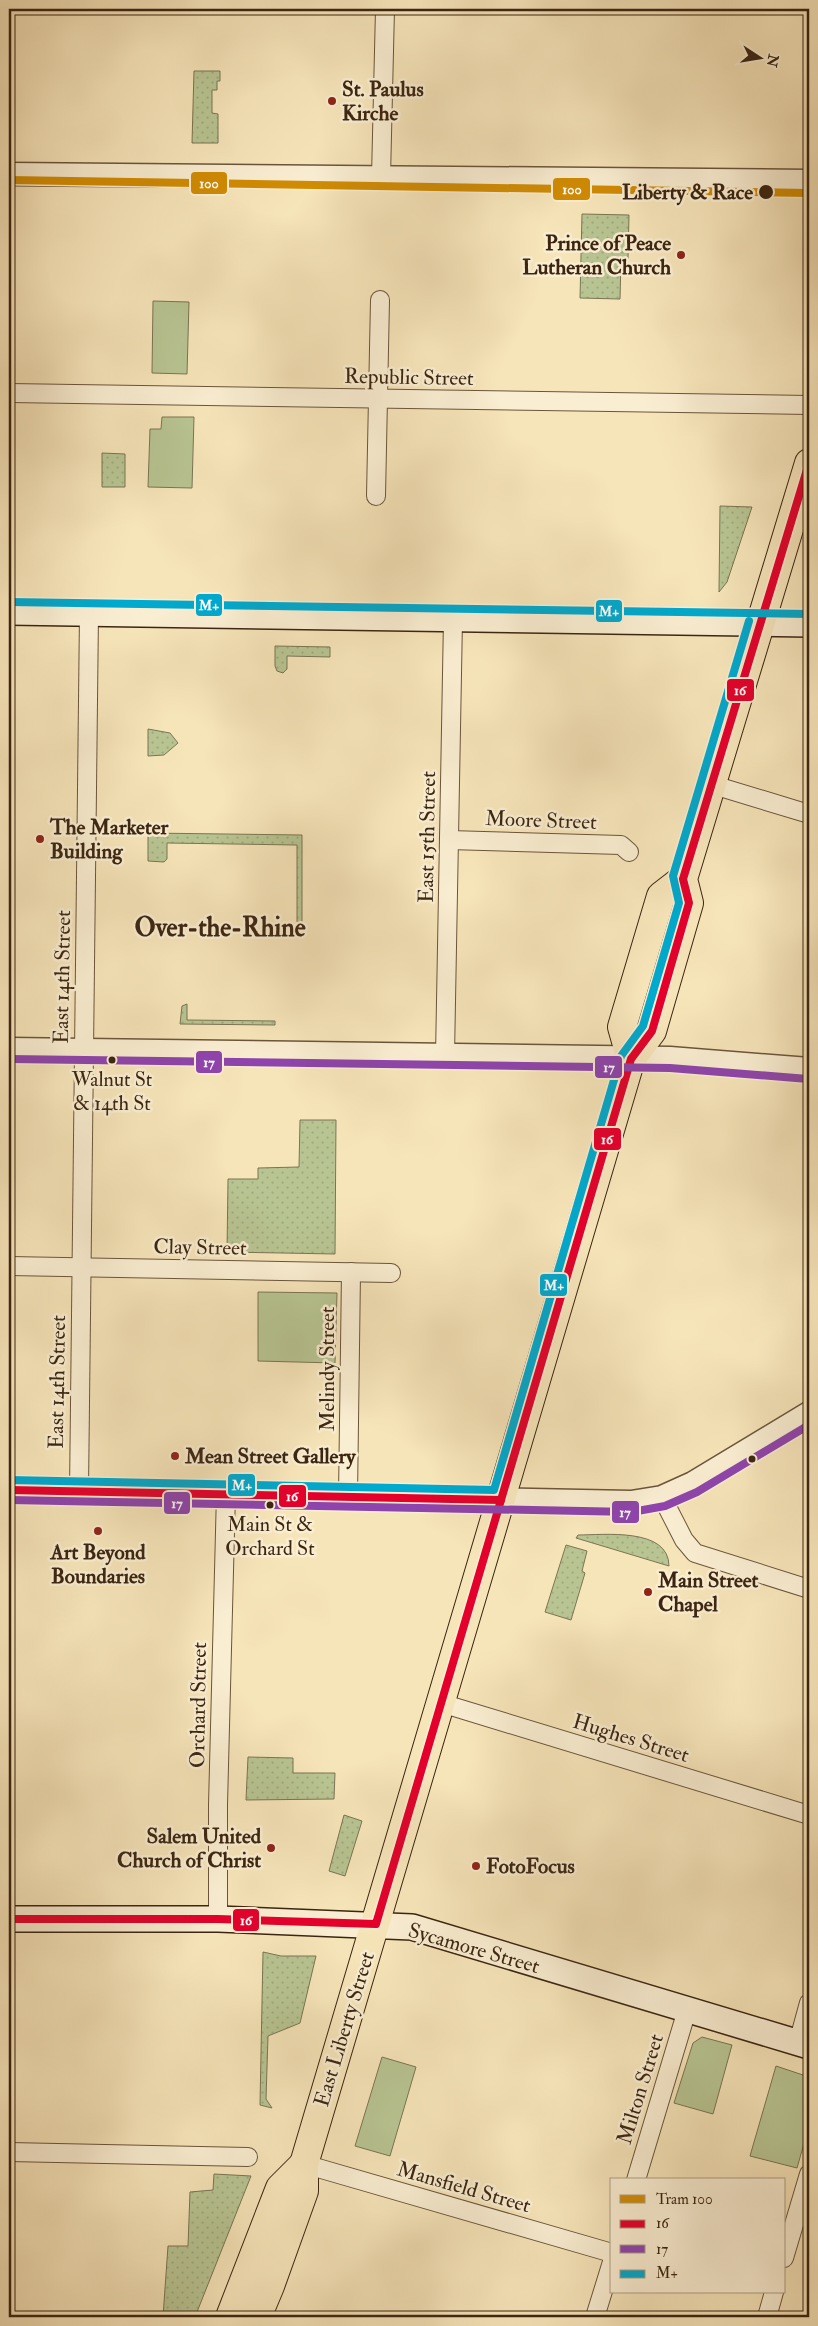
<svg xmlns="http://www.w3.org/2000/svg" width="818" height="2326" font-family="'IM FELL Double Pica',serif">
  <style>
    .grass { fill: url(#grass-dots); stroke: #7a7552 }
    .park { fill: #b8c593; stroke: #7a7552 }
    .lines { fill: none; stroke-linecap: round; stroke-linejoin: round }
    .minor-casing { stroke: #6a553b; stroke-width: 20 }
    .tertiary-casing { stroke: #6a553b; stroke-width: 25 }
    .secondary-casing { stroke: #3b2511; stroke-width: 28 }
    .primary-casing { stroke: #3b2511; stroke-width: 30 }
    .minor { stroke: #faeed2; stroke-width: 18 }
    .tertiary { stroke: #faeed2; stroke-width: 22 }
    .secondary { stroke: #faeed2; stroke-width: 25 }
    .primary { stroke: #f7e5ba; stroke-width: 28 }
    .bus-1-casing { stroke: #faeed2; stroke-width: 11 }
    .bus-2-casing { stroke: #faeed2; stroke-width: 11 }
    .bus-3-casing { stroke: #faeed2; stroke-width: 11 }
    .bus-1 { stroke: #e4002b; stroke-width: 8 }
    .bus-2 { stroke: #8e44ad; stroke-width: 8 }
    .bus-3 { stroke: #00a9ce; stroke-width: 8 }
    .tram-1-casing { stroke: #faeed2; stroke-width: 11 }
    .tram-1 { stroke: #d18c03; stroke-width: 8 }
    .poi-dot { fill: #8f2418; stroke: #faeed2; stroke-width: 2 }
    .stop-dot { fill: #3b2511; stroke: #faeed2; stroke-width: 2 }
    .labels { text-anchor: middle; stroke-width: 5; stroke-linejoin: round; paint-order: stroke }
    .bus-label { font-size: 20px; fill: #3b2511; stroke: #faeed2 }
    .poi-label { font-size: 21px; font-weight: bold; fill: #3b2511; stroke: #faeed2; text-anchor: start }
    .stop-label { font-size: 21px; font-weight: bold; fill: #3b2511; stroke: #faeed2; text-anchor: end }
    .street-label { font-size: 21px; fill: #3b2511; stroke: #faeed2 }
    .district-label { font-size: 26px; font-weight: bold; fill: #3b2511; stroke: #faeed2 }
    .line-badge { stroke: #faeed2; stroke-width: 2 }
    .badge-label { font-size: 14px; text-anchor: middle; font-weight: bold; fill: #fff }
  </style>
  <defs>
    <pattern id="grass-dots" width="8" height="8" patternUnits="userSpaceOnUse" patternTransform="scale(1.25)"><rect width="8" height="8" fill="#b8c593"/><path d="M2 2h.1M6 6h.1" fill="none" stroke="#9fa97e" stroke-width="1.8" stroke-linecap="round"/></pattern>
  </defs>
  <rect width="100%" height="100%" fill="#f7e5ba"/>
  <filter id="stains"><feTurbulence type="fractalNoise" baseFrequency=".004" numOctaves="4"/><feColorMatrix values="0 0 0 0 .2 0 0 0 0 .09 0 0 0 0 .02 0 0 0 .5 -.17"/></filter>
  <radialGradient id="worn" r=".72"><stop offset=".6" stop-color="#630" stop-opacity="0"/><stop offset="1" stop-color="#630" stop-opacity=".3"/></radialGradient>
  <g class="grass">
    <path d="M194,71H220V81H217V90H212V113L218,114V143H192Z"/>
    <path d="M582,214L629,215L628,259L621,260L620,299L580,298Z"/>
    <path d="M102,453L125,454V487H102Z"/>
    <path d="M720,506L752,507L727,582L719,592Z"/>
    <path d="M275,646L330,647V657L287,656V669L283,673L277,671L275,666Z"/>
    <path d="M148,729L170,733L178,743L164,755L148,756Z"/>
    <path d="M148,833L302,835V922H297V845L167,843V859L164,862L148,861Z"/>
    <path d="M678,894L643,1022L635,1020L671,898Z"/>
    <path d="M187,1004V1020L275,1021V1025L180,1024L182,1006Z"/>
    <path d="M300,1120H336L335,1254L227,1252L228,1179H258V1168L299,1167Z"/>
    <path d="M578,1535C603,1535 669,1527 669,1566L576,1538Z"/>
    <path d="M566,1545L587,1551L582,1571L585,1573L571,1620L545,1612Z"/>
    <path d="M248,1757L293,1758V1773H335L334,1799L246,1800Z"/>
    <path d="M344,1815L362,1821L345,1876L329,1871Z"/>
    <path d="M263,1952L281,1956H316L300,2023L268,2036L266,2099L272,2108L260,2105Z"/>
    <path d="M214,2174L251,2176L195,2317H163L168,2246H188L190,2192L213,2190Z"/>
  </g>
  <g class="park">
    <path d="M153,301L189,302L187,374L152,373Z"/>
    <path d="M162,417H194L192,488L148,487L150,429H161Z"/>
    <path d="M258,1292L337,1293L335,1363L258,1361Z"/>
    <path d="M702,2037L732,2045L713,2114L674,2103L693,2043Z"/>
    <path d="M382,2057L416,2067L390,2156L355,2146Z"/>
    <path d="M776,2066L809,2077V2126L797,2168L750,2156Z"/>
  </g>
  <g class="lines">
    <defs>
      <g id="minor">
        <path d="M381,177L385,9"/>
        <path d="M9,393L809,405"/>
        <path d="M376,496L380,300"/>
        <path d="M710,784L809,814"/>
        <path d="M449,840L621,845L629,852"/>
        <path d="M445,1056L453,619"/>
        <path d="M9,1266L391,1273"/>
        <path d="M79,1491L89,613"/>
        <path d="M348,1496L351,1272"/>
        <path d="M662,1497L684,1540L695,1553L809,1589"/>
        <path d="M441,1703L809,1815"/>
        <path d="M218,1919V1805L226,1493"/>
        <path d="M798,2043L809,2003"/>
        <path d="M9,2152L248,2157"/>
        <path d="M304,2164L612,2253"/>
        <path d="M636,2180L687,2010"/>
        <path d="M784,2258L809,2174"/>
        <path d="M595,2317L612,2262"/>
        <path d="M767,2317L774,2292"/>
      </g>
      <g id="tertiary">
        <path d="M9,174L809,181"/>
        <path d="M9,1049L670,1058L809,1069"/>
        <path d="M9,1490L631,1502L662,1497L693,1483L809,1413"/>
      </g>
      <g id="secondary">
        <path d="M9,612L809,624"/>
        <path d="M9,1919H218L412,1927L809,2046"/>
      </g>
      <g id="primary">
        <path d="M631,1059L622,1027L661,896L683,879"/>
        <path d="M230,2317L280,2188L304,2164"/>
        <path d="M257,2317L270,2286L304,2191V2164L631,1059L652,1031L689,903L683,879L809,463"/>
      </g>
    </defs>
    <use href="#minor" class="minor-casing"/>
    <use href="#tertiary" class="tertiary-casing"/>
    <use href="#secondary" class="secondary-casing"/>
    <use href="#primary" class="primary-casing"/>
    <use href="#minor" class="minor"/>
    <use href="#tertiary" class="tertiary"/>
    <use href="#secondary" class="secondary"/>
    <use href="#primary" class="primary"/>
    <defs>
      <g id="bus-1">
        <path d="M9,1490L501,1500"/>
        <path d="M9,1919H218L376,1924L631,1059L652,1031L689,903L683,879L809,463"/>
      </g>
      <g id="bus-2">
        <path d="M9,1059L670,1068L808,1079"/>
        <path d="M9,1500L632,1512L665,1506L697,1492L809,1425"/>
      </g>
      <g id="bus-3">
        <path d="M9,602L809,614"/>
        <path d="M9,1480L494,1490L621,1056L643,1026L679,903L673,876L749,621"/>
      </g>
    </defs>
    <use href="#bus-1" class="bus-1-casing"/>
    <use href="#bus-2" class="bus-2-casing"/>
    <use href="#bus-3" class="bus-3-casing"/>
    <use href="#bus-1" class="bus-1"/>
    <use href="#bus-2" class="bus-2"/>
    <use href="#bus-3" class="bus-3"/>
    <defs>
      <path id="tram-1" d="M9,180L809,193"/>
    </defs>
    <use href="#tram-1" class="tram-1-casing"/>
    <use href="#tram-1" class="tram-1"/>
  </g>
  <g class="poi-dot">
    <circle cx="332" cy="101" r="5"/>
    <circle cx="681" cy="255" r="5"/>
    <circle cx="40" cy="839" r="5"/>
    <circle cx="175" cy="1456" r="5"/>
    <circle cx="98" cy="1531" r="5"/>
    <circle cx="648" cy="1592" r="5"/>
    <circle cx="271" cy="1848" r="5"/>
    <circle cx="476" cy="1866" r="5"/>
  </g>
  <g class="stop-dot">
    <circle cx="766" cy="192" r="8"/>
    <circle cx="112" cy="1060" r="4.5"/>
    <circle cx="752" cy="1459" r="4.5"/>
    <circle cx="270" cy="1505" r="4.5"/>
  </g>
  <g class="labels">
    <g class="bus-label">
      <text x="112" y="1086">Walnut St<tspan x="112" dy="24">&amp; 14th St</tspan></text>
      <text x="270" y="1531">Main St &amp;<tspan x="270" dy="24">Orchard St</tspan></text>
    </g>
    <g class="poi-label">
      <text x="342" y="96">St. Paulus<tspan x="342" dy="24">Kirche</tspan></text>
      <text x="671" y="250" text-anchor="end">Prince of Peace<tspan x="671" dy="24">Lutheran Church</tspan></text>
      <text x="50" y="834">The Marketer<tspan x="50" dy="24">Building</tspan></text>
      <text x="185" y="1463">Mean Street Gallery</text>
      <text x="98" y="1559" text-anchor="middle">Art Beyond<tspan x="98" dy="24">Boundaries</tspan></text>
      <text x="658" y="1587">Main Street<tspan x="658" dy="24">Chapel</tspan></text>
      <text x="261" y="1843" text-anchor="end">Salem United<tspan x="261" dy="24">Church of Christ</tspan></text>
      <text x="486" y="1873">FotoFocus</text>
    </g>
    <g class="stop-label">
      <text x="753" y="199">Liberty &amp; Race</text>
    </g>
    <g class="street-label">
      <text transform="translate(409 377) rotate(1)" y="7">Republic Street</text>
      <text transform="translate(541 820) rotate(2)" y="7">Moore Street</text>
      <text transform="translate(427 837) rotate(-89)" y="7">East 15th Street</text>
      <text transform="translate(62 977) rotate(-89)" y="7">East 14th Street</text>
      <text transform="translate(200 1247) rotate(1)" y="7">Clay Street</text>
      <text transform="translate(327 1369) rotate(-90)" y="7">Melindy Street</text>
      <text transform="translate(57 1382) rotate(-89)" y="7">East 14th Street</text>
      <text transform="translate(198 1705) rotate(-89)" y="7">Orchard Street</text>
      <text transform="translate(631 1738) rotate(17)" y="7">Hughes Street</text>
      <text transform="translate(474 1948) rotate(16)" y="7">Sycamore Street</text>
      <text transform="translate(344 2029) rotate(-73)" y="7">East Liberty Street</text>
      <text transform="translate(640 2089) rotate(-73)" y="7">Milton Street</text>
      <text transform="translate(464 2187) rotate(16)" y="7">Mansfield Street</text>
    </g>
    <g class="district-label">
      <text x="220" y="936">Over-the-Rhine</text>
    </g>
  </g>
  <g class="line-badge">
    <rect x="190" y="171" width="38" height="24" rx="5" fill="#d18c03"/>
    <rect x="552" y="177" width="39" height="24" rx="5" fill="#d18c03"/>
    <rect x="195" y="593" width="28" height="24" rx="5" fill="#00a9ce"/>
    <rect x="595" y="599" width="28" height="24" rx="5" fill="#00a9ce"/>
    <rect x="726" y="678" width="29" height="24" rx="5" fill="#e4002b"/>
    <rect x="195" y="1050" width="28" height="24" rx="5" fill="#8e44ad"/>
    <rect x="594" y="1055" width="29" height="24" rx="5" fill="#8e44ad"/>
    <rect x="593" y="1127" width="29" height="24" rx="5" fill="#e4002b"/>
    <rect x="539" y="1273" width="29" height="24" rx="5" fill="#00a9ce"/>
    <rect x="227" y="1473" width="29" height="24" rx="5" fill="#00a9ce"/>
    <rect x="278" y="1484" width="29" height="24" rx="5" fill="#e4002b"/>
    <rect x="163" y="1491" width="28" height="24" rx="5" fill="#8e44ad"/>
    <rect x="611" y="1500" width="29" height="24" rx="5" fill="#8e44ad"/>
    <rect x="232" y="1908" width="28" height="24" rx="5" fill="#e4002b"/>
  </g>
  <g class="badge-label">
    <text x="209" y="188">100</text>
    <text x="572" y="194">100</text>
    <text x="209" y="610">M+</text>
    <text x="609" y="616">M+</text>
    <text x="740" y="695">16</text>
    <text x="209" y="1067">17</text>
    <text x="609" y="1072">17</text>
    <text x="607" y="1144">16</text>
    <text x="554" y="1290">M+</text>
    <text x="242" y="1490">M+</text>
    <text x="292" y="1501">16</text>
    <text x="177" y="1508">17</text>
    <text x="625" y="1517">17</text>
    <text x="246" y="1925">16</text>
  </g>
  <rect width="818" height="2326" fill="none" stroke="#f7e5ba" stroke-width="30"/>
  <rect x="10" y="10" width="798" height="2306" fill="none" stroke="#3b2511" stroke-width="2.5"/>
  <rect x="15" y="15" width="788" height="2296" fill="none" stroke="#3b2511"/>
  <rect x="610" y="2178" width="175" height="115" fill="#faeed2" stroke="#ae9e85"/>
  <rect x="620" y="2195" width="25" height="8" fill="#d18c03" stroke="#ae9e85"/>
  <text x="656" y="2204" font-size="15" fill="#3b2511">Tram 100</text>
  <rect x="620" y="2220" width="25" height="8" fill="#e4002b" stroke="#ae9e85"/>
  <text x="656" y="2228" font-size="15" fill="#3b2511">16</text>
  <rect x="620" y="2245" width="25" height="8" fill="#8e44ad" stroke="#ae9e85"/>
  <text x="656" y="2254" font-size="15" fill="#3b2511">17</text>
  <rect x="620" y="2270" width="25" height="8" fill="#00a9ce" stroke="#ae9e85"/>
  <text x="656" y="2278" font-size="15" fill="#3b2511">M+</text>
  <g transform="translate(760 58) rotate(102)" stroke="#faeed2" stroke-width="4" paint-order="stroke">
  <path d="M0-4L9 19L0 12L-9 19Z" fill="#3b2511"/>
  <text y="-8" font-size="14" font-weight="bold" text-anchor="middle" fill="#3b2511">N</text>
  </g>
  <rect width="100%" height="100%" filter="url(#stains)"/>
  <rect width="100%" height="100%" fill="url(#worn)"/>
</svg>
